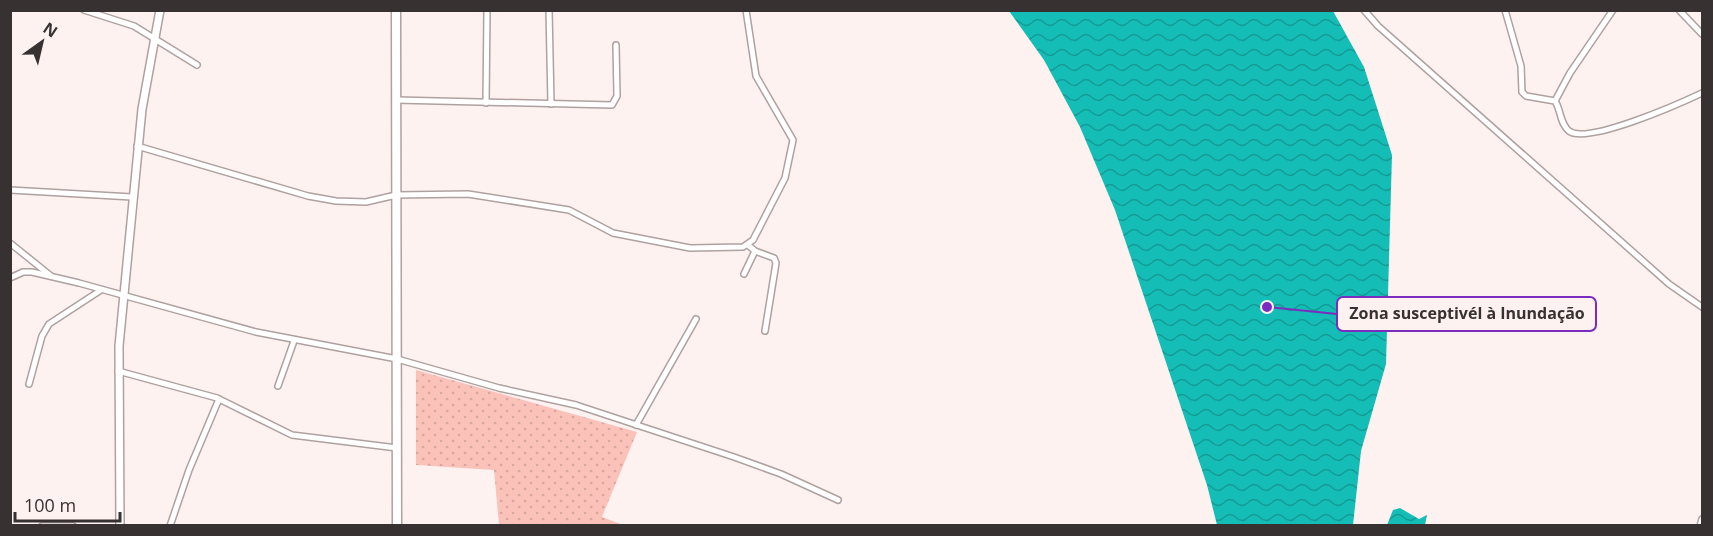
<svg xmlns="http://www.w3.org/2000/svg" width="1713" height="536" font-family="'Open Sans',sans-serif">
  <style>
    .park { fill: url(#park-dots) }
    .water { fill: url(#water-waves) }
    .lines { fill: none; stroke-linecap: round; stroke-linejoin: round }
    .minor-casing { stroke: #aea19f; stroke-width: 8 }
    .tertiary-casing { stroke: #aea19f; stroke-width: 10 }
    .primary-casing { stroke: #aea19f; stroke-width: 11 }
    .minor { stroke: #fff; stroke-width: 5 }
    .tertiary { stroke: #fff; stroke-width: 7 }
    .primary { stroke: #fff; stroke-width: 8 }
    .leader { fill: none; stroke: #7b2cbf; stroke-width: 2 }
    .callout-dot { fill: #7b2cbf; stroke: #fef2f1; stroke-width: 2 }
    .callout { fill: #fef2f1; stroke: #7b2cbf; stroke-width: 2 }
    .callout-label { font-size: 16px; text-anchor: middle; font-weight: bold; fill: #373231 }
  </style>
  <defs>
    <pattern id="park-dots" width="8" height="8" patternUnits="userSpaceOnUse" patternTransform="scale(1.5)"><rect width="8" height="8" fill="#fbc2ba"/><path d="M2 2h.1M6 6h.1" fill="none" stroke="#d8a7a0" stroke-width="1.8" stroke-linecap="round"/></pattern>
    <pattern id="water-waves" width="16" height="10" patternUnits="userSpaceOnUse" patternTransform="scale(1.5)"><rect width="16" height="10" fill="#14beb6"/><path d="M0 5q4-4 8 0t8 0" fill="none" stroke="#139b95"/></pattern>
  </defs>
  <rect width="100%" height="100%" fill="#fef2f1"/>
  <path class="park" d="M416,370L637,432L602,517L623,525H499L494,470L416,465Z"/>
  <g class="water">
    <path d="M1009,11H1333L1364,67L1392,155L1386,364L1361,451L1353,525H1217L1207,485L1115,210L1080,127L1044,60Z"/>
    <path d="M1400,508L1419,519L1427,515L1425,525H1387L1393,510Z"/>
  </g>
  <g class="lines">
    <defs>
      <g id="minor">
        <path d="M84,10L134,26L197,65"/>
        <path d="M549,10L551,104"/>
        <path d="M1364,10L1378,26L1669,284L1702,307"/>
        <path d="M1505,10L1521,66L1522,92L1526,96L1555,101C1561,110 1560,124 1569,131C1587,145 1681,103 1702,93"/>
        <path d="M1679,10L1702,34"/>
        <path d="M396,100L612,105L617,96L616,45"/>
        <path d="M1555,101L1570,73L1613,10"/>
        <path d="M486,103L487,10"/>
        <path d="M137,146L308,196L336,201L366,202L396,195L468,194L569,210L613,233L690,248L743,247L753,240L785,178L793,140L756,76L746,10"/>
        <path d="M10,190L132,197"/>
        <path d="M10,243L51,276"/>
        <path d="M748,245L755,251L774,258L776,263L765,331"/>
        <path d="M744,274L755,251"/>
        <path d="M10,278L23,272H32L79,283L256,332L397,359L499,388L576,405L734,457L781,474L838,500"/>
        <path d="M118,371L217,398L292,435L397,448"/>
        <path d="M29,384L42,336L49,324L101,290"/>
        <path d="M278,386L294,341"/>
        <path d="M636,425L696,319"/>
        <path d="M42,526H73"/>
        <path d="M170,526L189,470L219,399"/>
        <path d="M1700,526L1702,519"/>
      </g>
      <path id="tertiary" d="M120,526L119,346L142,109L160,10"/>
      <path id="primary" d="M396,10L397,526"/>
    </defs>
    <use href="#minor" class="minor-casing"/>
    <use href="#tertiary" class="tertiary-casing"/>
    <use href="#primary" class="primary-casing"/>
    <use href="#minor" class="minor"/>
    <use href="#tertiary" class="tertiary"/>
    <use href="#primary" class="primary"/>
  </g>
  <path class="leader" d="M1267 307L1337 314"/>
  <circle class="callout-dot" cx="1267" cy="307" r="6"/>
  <rect class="callout" x="1337" y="297" width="259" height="34" rx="6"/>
  <g class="callout-label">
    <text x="1467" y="319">Zona susceptivél à Inundação</text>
  </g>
  <rect width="1713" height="536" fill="none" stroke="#373231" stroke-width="24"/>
  <g transform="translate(42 42) rotate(34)" stroke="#fef2f1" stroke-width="4.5" paint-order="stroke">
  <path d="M0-4.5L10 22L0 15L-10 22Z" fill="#373231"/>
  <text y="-9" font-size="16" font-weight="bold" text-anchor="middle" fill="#373231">N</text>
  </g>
  <path d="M15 512v9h105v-9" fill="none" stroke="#373231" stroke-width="3"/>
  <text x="24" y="512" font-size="18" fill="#373231" stroke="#fef2f1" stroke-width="4.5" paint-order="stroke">100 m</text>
</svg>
